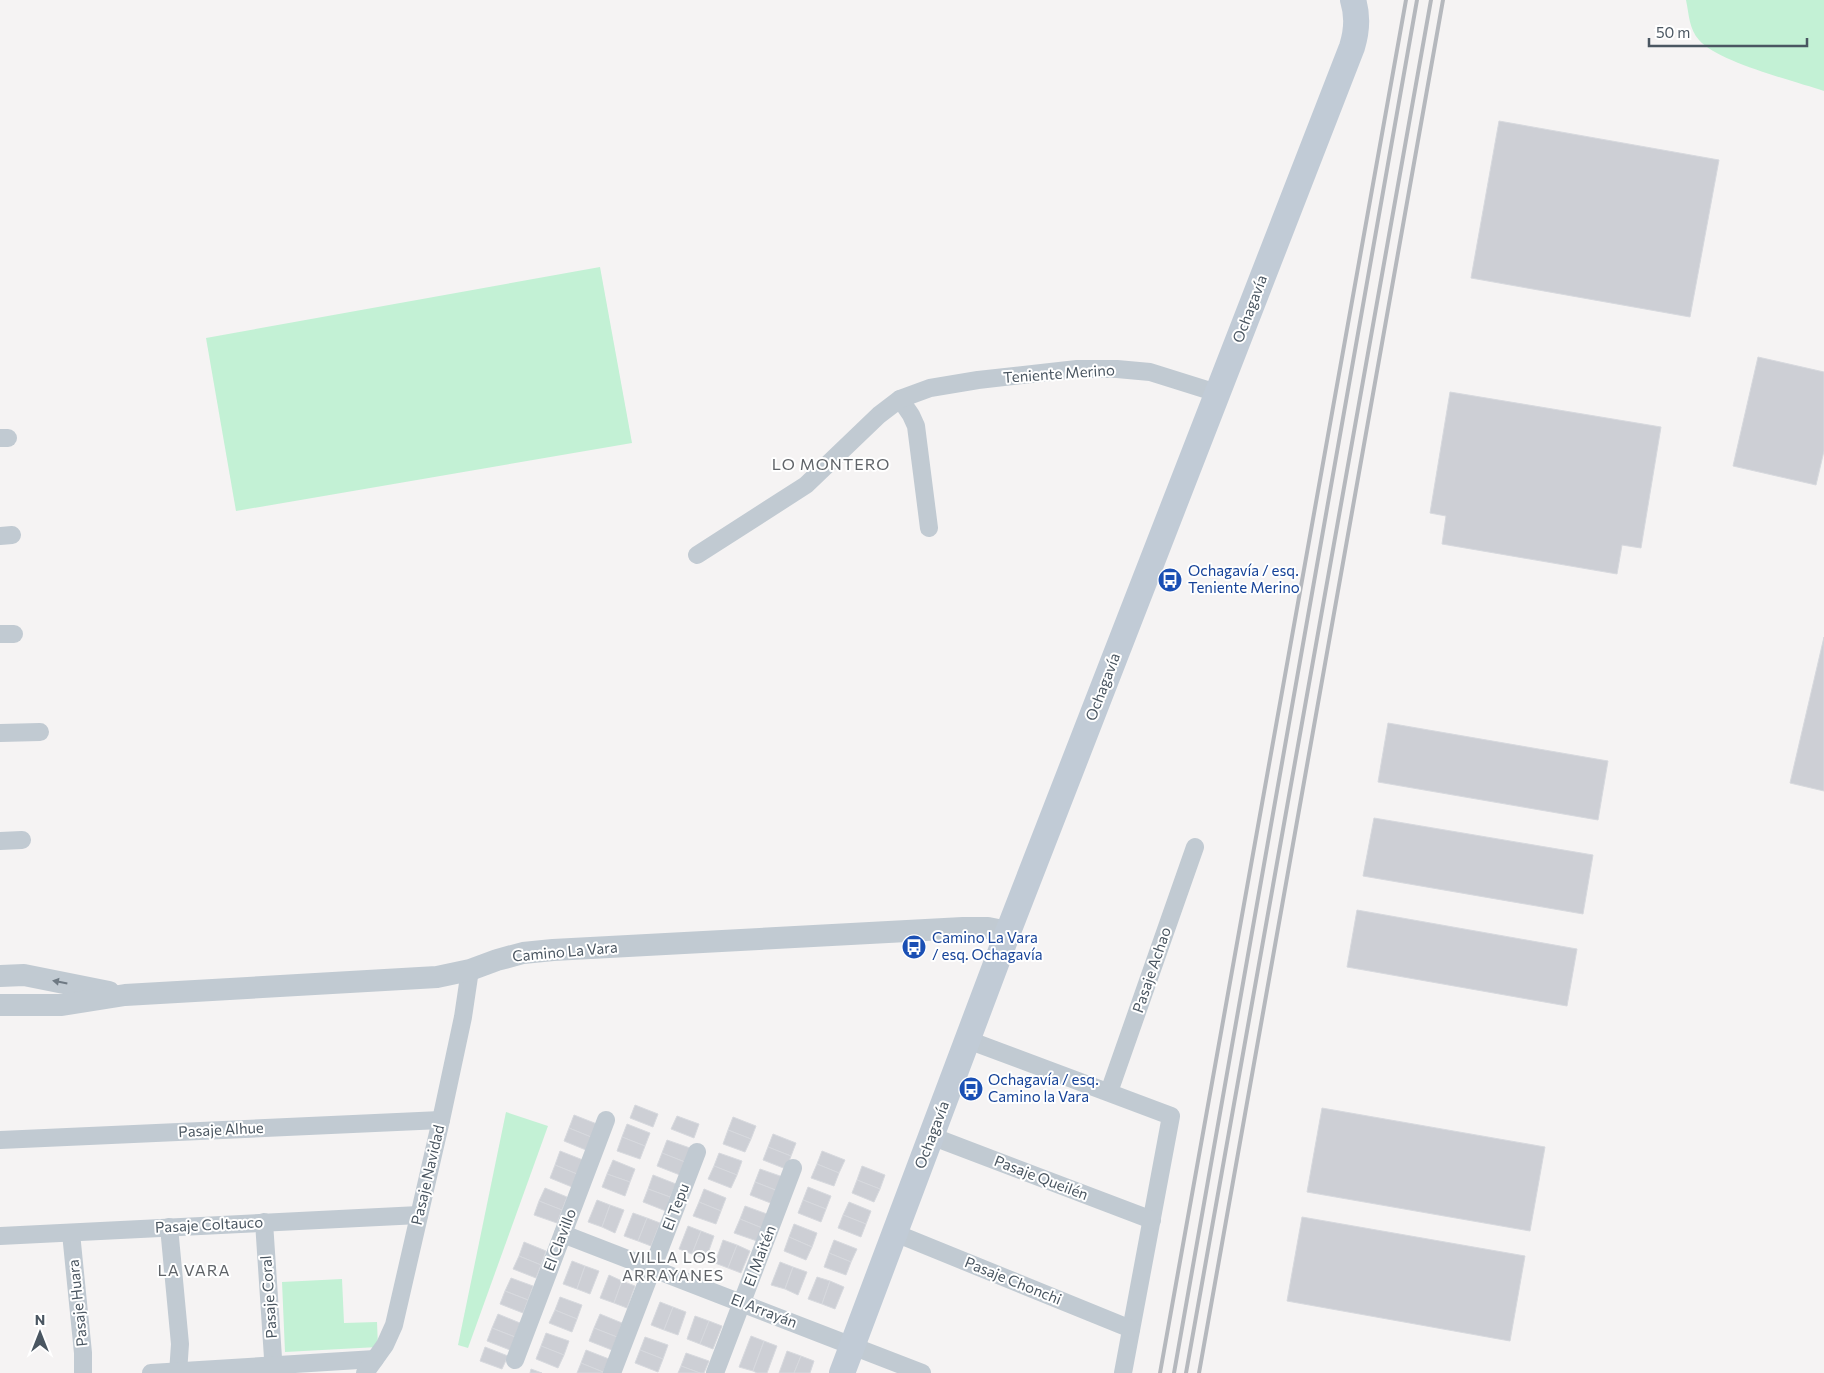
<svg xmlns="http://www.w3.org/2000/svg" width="1824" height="1373" font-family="Commissioner,sans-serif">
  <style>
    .green { fill: #c3f1d5 }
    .building { fill: #cdcfd5; stroke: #d7d9de }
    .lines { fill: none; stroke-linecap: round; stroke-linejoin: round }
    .minor { stroke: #c1cad2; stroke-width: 18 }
    .tertiary { stroke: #c1cad2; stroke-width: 22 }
    .secondary { stroke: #c1cbd6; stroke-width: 26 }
    .rail { stroke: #b5b8bd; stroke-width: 4 }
    .oneway { fill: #6e7983 }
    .labels { text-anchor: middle; stroke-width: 4; stroke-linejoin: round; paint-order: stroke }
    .street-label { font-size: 15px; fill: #4a5661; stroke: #fff }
    .transit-label { font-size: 15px; fill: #164399; stroke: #fff; text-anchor: start }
    .neighbourhood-label { font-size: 16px; letter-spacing: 1px; fill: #5f6368; stroke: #fff }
  </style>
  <rect width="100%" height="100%" fill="#f5f3f3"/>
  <g class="green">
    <path d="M1686,0H1824V91C1794,81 1718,62 1699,40C1689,29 1689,14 1686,0Z"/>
    <path d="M600,267L632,443L236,511L206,338Z"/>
    <path d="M506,1112L548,1126L468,1348L458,1345Z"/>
    <path d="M342,1279L344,1323L377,1322L378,1347L285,1352L282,1282Z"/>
  </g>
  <g class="building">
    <path d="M1499,121L1719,160L1690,317L1471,278Z"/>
    <path d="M1758,357L1824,372V451L1816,485L1733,466Z"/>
    <path d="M1450,392L1661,427L1641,548L1622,545L1617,574L1442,544L1446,516L1430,513Z"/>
    <path d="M1824,637V791L1790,783Z"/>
    <path d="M1388,723L1608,761L1598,820L1378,782Z"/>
    <path d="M1374,818L1593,855L1583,914L1363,876Z"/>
    <path d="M1357,910L1577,949L1567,1006L1347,967Z"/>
    <path d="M635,1105L658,1114L653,1127L630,1118Z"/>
    <path d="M1322,1108L1545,1147L1530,1231L1307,1192Z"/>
    <path d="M574,1115L597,1124L591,1137L569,1128Z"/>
    <path d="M677,1116L699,1124L694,1138L671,1129Z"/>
    <path d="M733,1117L756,1126L751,1139L728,1130Z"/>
    <path d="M627,1124L650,1133L645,1146L622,1137Z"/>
    <path d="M569,1128L591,1137L586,1150L564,1141Z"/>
    <path d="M728,1130L751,1139L745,1152L723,1144Z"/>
    <path d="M773,1134L796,1143L791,1156L768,1147Z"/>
    <path d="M622,1137L645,1146L640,1159L617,1151Z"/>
    <path d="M667,1140L690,1148L685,1162L662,1153Z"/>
    <path d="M768,1147L791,1156L786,1169L763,1160Z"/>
    <path d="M560,1151L583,1160L577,1174L555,1165Z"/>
    <path d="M822,1151L845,1160L839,1173L817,1164Z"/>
    <path d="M662,1153L685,1162L680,1175L657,1166Z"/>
    <path d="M719,1153L742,1161L737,1175L714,1166Z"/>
    <path d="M613,1160L635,1169L630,1182L607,1174Z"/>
    <path d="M817,1164L839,1173L834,1186L811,1178Z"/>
    <path d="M555,1165L577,1174L572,1187L550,1178Z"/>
    <path d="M714,1166L737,1175L731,1188L708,1179Z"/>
    <path d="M862,1166L885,1175L880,1189L857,1180Z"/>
    <path d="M760,1169L783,1177L778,1191L755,1182Z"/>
    <path d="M607,1174L630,1182L625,1196L602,1187Z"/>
    <path d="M653,1175L676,1184L670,1197L648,1189Z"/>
    <path d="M857,1180L880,1189L874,1202L852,1193Z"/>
    <path d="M755,1182L778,1191L773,1204L750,1195Z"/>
    <path d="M808,1187L831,1196L826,1209L803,1200Z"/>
    <path d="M545,1188L567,1197L562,1210L539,1201Z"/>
    <path d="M648,1189L670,1197L666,1211L643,1202Z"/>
    <path d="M704,1189L726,1198L721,1211L699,1202Z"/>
    <path d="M597,1200L610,1205L602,1227L588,1222Z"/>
    <path d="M803,1200L826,1209L821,1222L798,1213Z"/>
    <path d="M539,1201L562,1210L557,1223L534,1215Z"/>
    <path d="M699,1202L721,1211L716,1224L693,1216Z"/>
    <path d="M849,1202L871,1211L866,1224L843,1215Z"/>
    <path d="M610,1205L624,1210L615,1233L602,1227Z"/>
    <path d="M745,1206L767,1214L762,1228L740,1219Z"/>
    <path d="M633,1213L647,1218L638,1241L624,1236Z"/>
    <path d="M843,1215L866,1224L861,1237L838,1228Z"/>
    <path d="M1302,1217L1525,1256L1510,1341L1287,1301Z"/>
    <path d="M647,1218L660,1223L651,1246L638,1241Z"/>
    <path d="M740,1219L762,1228L757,1241L734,1233Z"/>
    <path d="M794,1224L817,1233L812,1247L789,1237Z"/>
    <path d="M688,1226L701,1231L692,1254L679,1249Z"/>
    <path d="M701,1231L714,1236L706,1259L692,1254Z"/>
    <path d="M789,1237L812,1247L806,1260L784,1251Z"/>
    <path d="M723,1240L737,1245L728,1268L715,1263Z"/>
    <path d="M834,1240L857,1249L851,1262L829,1253Z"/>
    <path d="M524,1242L546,1251L541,1265L519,1256Z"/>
    <path d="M737,1245L750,1251L741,1273L728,1268Z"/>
    <path d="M829,1253L851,1262L846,1275L824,1267Z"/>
    <path d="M519,1256L541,1265L536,1278L513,1269Z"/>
    <path d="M572,1261L585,1266L577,1289L563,1284Z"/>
    <path d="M780,1262L793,1267L785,1289L771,1285Z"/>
    <path d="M585,1266L599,1271L590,1294L577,1289Z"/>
    <path d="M793,1267L807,1272L798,1295L785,1289Z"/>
    <path d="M609,1275L622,1281L614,1303L600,1298Z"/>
    <path d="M817,1277L830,1281L822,1304L808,1299Z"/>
    <path d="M511,1278L533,1286L528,1300L505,1291Z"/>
    <path d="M622,1281L635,1286L627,1308L614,1303Z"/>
    <path d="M830,1281L844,1287L835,1309L822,1304Z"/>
    <path d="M505,1291L528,1300L523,1313L500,1304Z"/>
    <path d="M560,1297L582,1305L577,1319L555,1310Z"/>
    <path d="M660,1302L673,1307L664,1330L651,1325Z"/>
    <path d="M673,1307L686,1312L678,1335L664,1330Z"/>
    <path d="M555,1310L577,1319L572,1332L549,1323Z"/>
    <path d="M498,1314L520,1323L515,1337L492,1328Z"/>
    <path d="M600,1314L622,1323L617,1337L594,1328Z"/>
    <path d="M695,1316L709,1321L700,1344L687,1339Z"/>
    <path d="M709,1321L722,1326L713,1349L700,1344Z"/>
    <path d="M492,1328L515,1337L510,1350L487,1341Z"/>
    <path d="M594,1328L617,1337L612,1350L589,1341Z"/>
    <path d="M546,1333L569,1341L564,1355L541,1346Z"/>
    <path d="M751,1336L764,1341L753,1371L739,1367Z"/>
    <path d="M645,1337L668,1345L663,1359L640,1350Z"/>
    <path d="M764,1341L777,1346L767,1373H757L753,1371Z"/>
    <path d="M541,1346L564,1355L558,1368L536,1359Z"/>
    <path d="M485,1347L508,1356L502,1369L480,1361Z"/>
    <path d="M586,1350L609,1359L603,1372L581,1363Z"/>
    <path d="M640,1350L663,1359L658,1372L635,1363Z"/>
    <path d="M787,1351L801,1356L794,1373H779Z"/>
    <path d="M686,1353L709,1361L704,1373H700L681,1366Z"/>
    <path d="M801,1356L814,1361L810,1373H794Z"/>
    <path d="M581,1363L603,1372V1373H577Z"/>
    <path d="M681,1366L700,1373H678Z"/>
    <path d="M531,1369L542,1373H530Z"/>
  </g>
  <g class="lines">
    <g class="minor">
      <path d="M900,399L911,415L916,426L929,528"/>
      <path d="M0,438H8"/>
      <path d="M0,536L12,535"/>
      <path d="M697,555L806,485L879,415L900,399L930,388L978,380L1077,369H1117L1150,372L1217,393"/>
      <path d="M0,634H14"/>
      <path d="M0,733L40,732"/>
      <path d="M0,841L22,840"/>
      <path d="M968,1040L1171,1116L1123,1373"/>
      <path d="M1109,1092L1195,847"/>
      <path d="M931,1136L1152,1220"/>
      <path d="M0,1140L441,1120"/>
      <path d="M264,1222L274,1373"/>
      <path d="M169,1227L180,1344L178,1373"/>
      <path d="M71,1233L83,1353V1373"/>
      <path d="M895,1233L1131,1329"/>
      <path d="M563,1234L922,1373"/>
      <path d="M0,1236L419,1215"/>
      <path d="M515,1360L606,1120"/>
      <path d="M151,1373L375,1359"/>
      <path d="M365,1373L385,1345L394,1325L441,1120L463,1017L470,970"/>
      <path d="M612,1373L697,1152"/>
      <path d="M715,1373L793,1168"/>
    </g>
    <g class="tertiary">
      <path d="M0,976L24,975L109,992"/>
      <path d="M0,1005H62L125,995L437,977L470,970L497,960L523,953L553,950L963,928H988L1008,932"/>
    </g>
    <path class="secondary" d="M842,1373L1008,932L1352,47C1357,31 1358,16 1353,0"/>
    <g class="rail">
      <path d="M1160,1373L1406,0"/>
      <path d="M1174,1373L1417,0"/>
      <path d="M1186,1373L1431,0"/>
      <path d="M1199,1373L1443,0"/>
    </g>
  </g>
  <defs><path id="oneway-solid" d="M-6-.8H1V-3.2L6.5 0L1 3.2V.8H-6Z" transform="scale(1.25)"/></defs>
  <use class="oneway" href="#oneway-solid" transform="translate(60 982) rotate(-169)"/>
  <defs>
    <symbol id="bus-disc" viewBox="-11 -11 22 22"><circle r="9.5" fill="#1a4fb4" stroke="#fff"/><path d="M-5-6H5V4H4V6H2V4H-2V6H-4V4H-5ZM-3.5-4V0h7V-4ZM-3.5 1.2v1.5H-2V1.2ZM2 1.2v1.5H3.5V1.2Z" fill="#fff"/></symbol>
  </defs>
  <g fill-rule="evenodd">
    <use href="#bus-disc" x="1156" y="566" width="28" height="28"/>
    <use href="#bus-disc" x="900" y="933" width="28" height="28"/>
    <use href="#bus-disc" x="957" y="1075" width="28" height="28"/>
  </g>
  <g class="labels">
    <g class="street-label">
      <text transform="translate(1250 309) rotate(-69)" y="5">Ochagavía</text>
      <text transform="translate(1059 374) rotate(-4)" y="5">Teniente Merino</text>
      <text transform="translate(1103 687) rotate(-69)" y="5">Ochagavía</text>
      <text transform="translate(565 952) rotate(-5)" y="5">Camino La Vara</text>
      <text transform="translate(1152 970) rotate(-71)" y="5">Pasaje Achao</text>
      <text transform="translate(221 1130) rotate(-3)" y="5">Pasaje Alhue</text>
      <text transform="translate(932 1135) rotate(-69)" y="5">Ochagavía</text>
      <text transform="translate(428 1175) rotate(-77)" y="5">Pasaje Navidad</text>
      <text transform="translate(1041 1178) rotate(21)" y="5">Pasaje Queilén</text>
      <text transform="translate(676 1207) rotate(-69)" y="5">El Tepu</text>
      <text transform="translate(209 1225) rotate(-3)" y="5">Pasaje Coltauco</text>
      <text transform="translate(560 1240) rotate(-69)" y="5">El Clavillo</text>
      <text transform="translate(760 1256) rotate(-69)" y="5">El Maitén</text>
      <text transform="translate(1013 1281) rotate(22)" y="5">Pasaje Chonchi</text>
      <text transform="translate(269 1297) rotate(-94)" y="5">Pasaje Coral</text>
      <text transform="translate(78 1303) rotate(-96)" y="5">Pasaje Huara</text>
      <text transform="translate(764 1311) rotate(21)" y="5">El Arrayán</text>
    </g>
    <g class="transit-label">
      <text x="1188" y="576">Ochagavía / esq.<tspan x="1188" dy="17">Teniente Merino</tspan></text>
      <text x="932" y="943">Camino La Vara<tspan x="932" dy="17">/ esq. Ochagavía</tspan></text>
      <text x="988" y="1085">Ochagavía / esq.<tspan x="988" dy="17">Camino la Vara</tspan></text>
    </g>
    <g class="neighbourhood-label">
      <text x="831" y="470">LO MONTERO</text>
      <text x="673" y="1263">VILLA LOS<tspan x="673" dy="18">ARRAYANES</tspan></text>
      <text x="194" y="1276">LA VARA</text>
    </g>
  </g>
  <g transform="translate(40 1333)" stroke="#ffffff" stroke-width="4" paint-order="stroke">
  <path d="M0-4L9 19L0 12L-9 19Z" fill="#4a5661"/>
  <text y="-8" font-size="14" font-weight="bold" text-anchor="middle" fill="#4a5661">N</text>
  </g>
  <path d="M1649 38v8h158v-8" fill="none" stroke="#4a5661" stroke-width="2.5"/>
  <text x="1656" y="38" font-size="15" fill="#4a5661" stroke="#ffffff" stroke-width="4" paint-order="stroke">50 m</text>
</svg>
